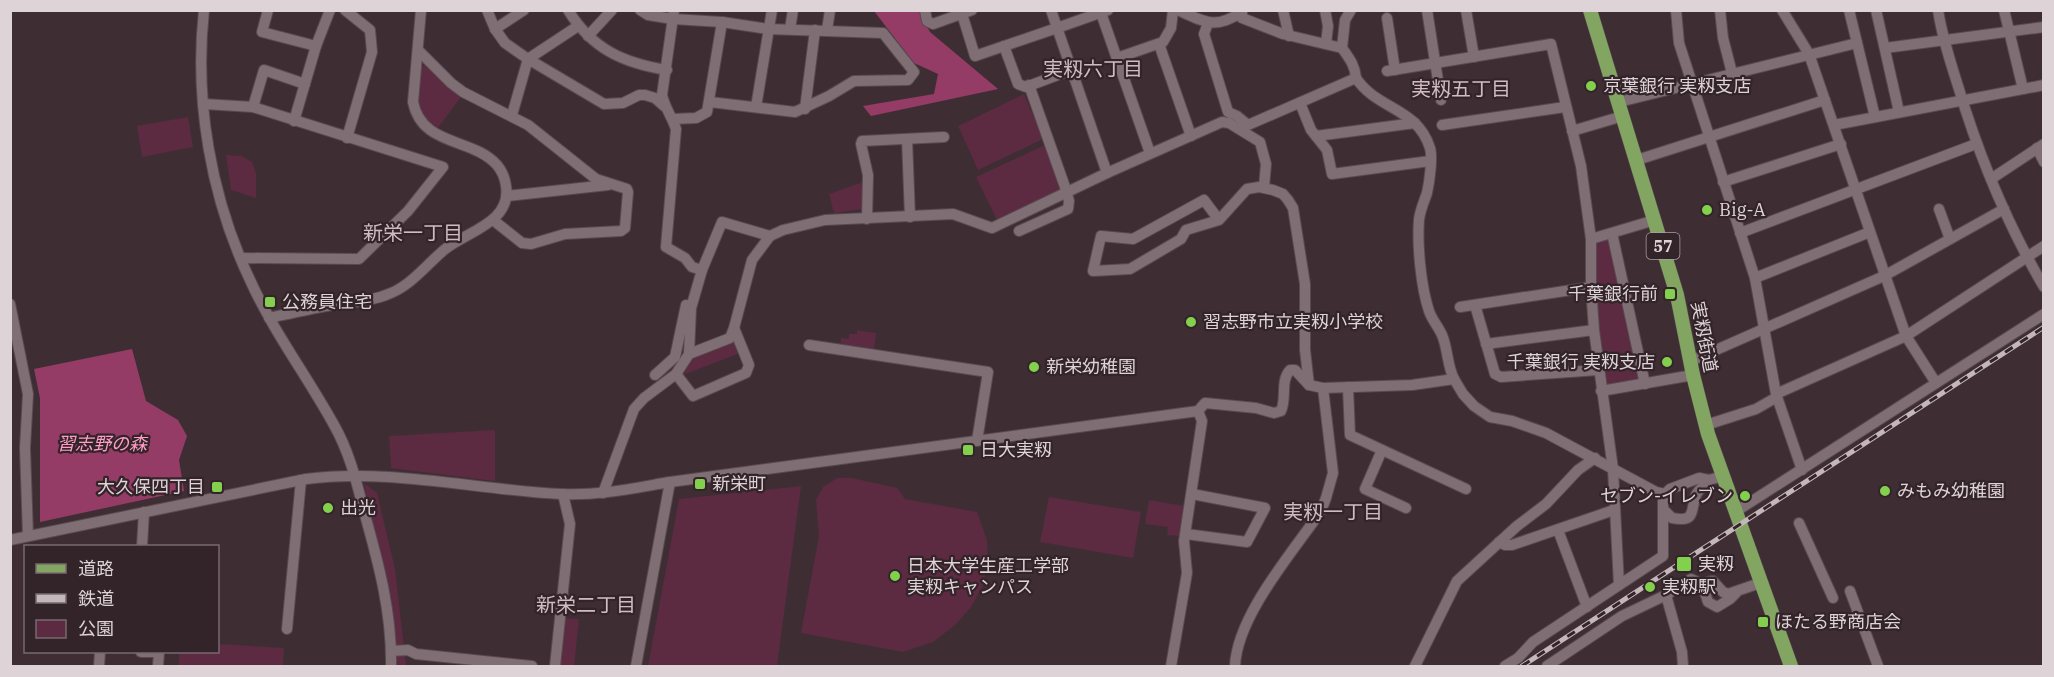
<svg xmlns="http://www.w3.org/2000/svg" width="2054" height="677" font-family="'IBM Plex Serif','Noto Sans JP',serif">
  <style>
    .green { fill: #5c2a41 }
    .forest { fill: #943c66 }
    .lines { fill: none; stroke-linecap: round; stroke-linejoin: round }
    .minor-casing { stroke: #584b50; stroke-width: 12 }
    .major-casing { stroke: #584b50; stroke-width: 15 }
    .minor { stroke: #806e75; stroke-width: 10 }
    .major { stroke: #82a661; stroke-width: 14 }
    .rail-casing { stroke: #c3b7bb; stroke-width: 5 }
    .rail { stroke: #33242a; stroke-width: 3; stroke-dasharray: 9; stroke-linecap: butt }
    .poi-dot { fill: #83d04e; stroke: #33242a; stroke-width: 2 }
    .labels { text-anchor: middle; stroke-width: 4.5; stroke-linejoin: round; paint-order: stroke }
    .shield { fill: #33242a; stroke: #ab9ea3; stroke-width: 1.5 }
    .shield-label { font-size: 16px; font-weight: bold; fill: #ded3d7 }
    .poi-label { font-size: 18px; fill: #ded3d7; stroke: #33242a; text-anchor: start }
    .street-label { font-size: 18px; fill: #ded3d7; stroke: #33242a }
    .park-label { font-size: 18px; font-style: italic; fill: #ff9dc7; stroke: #33242a }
    .neighbourhood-label { font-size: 20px; fill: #d0bbc3; stroke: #33242a }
  </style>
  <rect width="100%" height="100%" fill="#3e2e34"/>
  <g class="green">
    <path d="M426,64L447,87L461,97L437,129C412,109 418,98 420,68Z"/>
    <path d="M1024,94L1043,139L978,170L958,126Z"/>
    <path d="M188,117L193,147L142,157L137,126Z"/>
    <path d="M1045,145L1060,192L998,222L976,177Z"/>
    <path d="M226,155L241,156L252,162L256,173V198L231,190Z"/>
    <path d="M866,181L863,209L834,213L829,194Z"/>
    <path d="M1610,237L1641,379L1605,386L1598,322L1595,242Z"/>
    <path d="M857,330L876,333L874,350L841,345V338L849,339V334H857Z"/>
    <path d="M733,341L737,343L740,353L683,375L694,357Z"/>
    <path d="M495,430V481L391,468L389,436Z"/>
    <path d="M837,478H852L897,488L905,499L977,512L987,540L988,562L983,585L971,607L955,625L933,642L903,652L801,633L819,536L816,500L823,487Z"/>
    <path d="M364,483L377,493L395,569L406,666H396L393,627Z"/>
    <path d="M801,486L777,666H648L679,499Z"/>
    <path d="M1049,497L1141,512L1133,558L1040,542Z"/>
    <path d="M1149,500L1184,506L1181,536L1167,535L1168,527L1145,524Z"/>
    <path d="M563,618L579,619L574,666H558Z"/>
    <path d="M218,644L284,648L283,666H179V652H218Z"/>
  </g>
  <g class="forest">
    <path d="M874,11H919L930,32L998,89L871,116L863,106L934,94L938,74L914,63Z"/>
    <path d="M132,349L146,401L178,420L187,436L179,460L184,491L40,522V398L34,369Z"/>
  </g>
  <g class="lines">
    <defs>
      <g id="minor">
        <path d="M204,10C194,101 211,198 250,280C273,331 307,376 334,425C350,453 357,484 365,515C379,565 392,614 391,666"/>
        <path d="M268,10L262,32L316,46"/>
        <path d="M345,10L370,30L372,52L347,138"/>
        <path d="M487,10L495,29L505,43L528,59L604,104L623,103L639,95H645L655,98L664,106"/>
        <path d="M568,10C592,49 623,63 667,70"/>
        <path d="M640,10L648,15L673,19L722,22L768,29L883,33L914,72L908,80L854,81L829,96L795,112L710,102"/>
        <path d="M674,10L662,95C665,108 672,117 676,129L666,247L685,258L692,267L702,270"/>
        <path d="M925,10L927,21L933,24L972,10"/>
        <path d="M1051,10L1107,173"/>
        <path d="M1177,10C1206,22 1214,30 1242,12"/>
        <path d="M1242,10V18L1283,34L1342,48"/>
        <path d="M1283,10L1289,36"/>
        <path d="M1325,10L1328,26L1326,44"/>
        <path d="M1351,10L1345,20L1342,48C1349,58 1355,65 1356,78"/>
        <path d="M1427,10L1441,100"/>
        <path d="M1466,10L1474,57"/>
        <path d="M1676,10L1679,43L1755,278L1776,394L1802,470"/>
        <path d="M1720,10L1723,38L1732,73"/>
        <path d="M1782,10L1809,54L1906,336L1936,383"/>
        <path d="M1849,10L1875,117"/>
        <path d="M1876,10L1899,112"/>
        <path d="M1938,10C1942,36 1950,61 1958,86C1979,156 2007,224 2044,287"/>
        <path d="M2004,10L2023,89"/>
        <path d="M1101,13L1150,153"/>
        <path d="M962,14L975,56L1057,28"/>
        <path d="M1387,18L1395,70"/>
        <path d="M1208,23L1204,34L1228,112L1237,116L1248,125L1356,78C1377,110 1417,107 1430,148C1433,158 1429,184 1427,193C1424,202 1420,210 1419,220C1417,245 1421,287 1429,311C1432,320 1438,326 1442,335C1448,349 1447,365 1454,379"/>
        <path d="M1057,28L1108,10"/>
        <path d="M495,29L524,10"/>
        <path d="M790,29L793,10"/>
        <path d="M827,30L830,10"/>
        <path d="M588,36L612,10"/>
        <path d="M1159,44L1191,136"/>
        <path d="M1004,46L1018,84L1026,87L1071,70"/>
        <path d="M1885,48L2044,27"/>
        <path d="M419,51L451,83L463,92L528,125L596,179L627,189L628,192L625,228L621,231L565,234L531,244L522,243L493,220"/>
        <path d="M1117,58L1163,42L1171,28L1173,10"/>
        <path d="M1387,71L1551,44L1581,166L1591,239"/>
        <path d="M1619,102L1857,43"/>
        <path d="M1300,103L1311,130L1327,150L1332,174L1430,161"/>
        <path d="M204,104L253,107L443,167L408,211L359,259L241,258"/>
        <path d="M253,107L264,70L305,84"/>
        <path d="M756,107L772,10"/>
        <path d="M805,109L815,30"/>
        <path d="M512,115L528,59L578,26"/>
        <path d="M673,119L696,118L707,112L722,22"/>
        <path d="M294,121L316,46L330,10"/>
        <path d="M1442,125L1565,107"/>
        <path d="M1834,125L2044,85"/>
        <path d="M1572,131L1623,116"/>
        <path d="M1316,136L1415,123"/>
        <path d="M907,139L910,217"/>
        <path d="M2037,148L2044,162"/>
        <path d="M1637,160L1825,100"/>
        <path d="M1991,179L2044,144"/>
        <path d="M1723,182L1841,144"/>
        <path d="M507,196L608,185"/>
        <path d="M1939,209L1950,239"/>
        <path d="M867,219L868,175L861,144L862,141L944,137"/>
        <path d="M1219,220L1204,200L1133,239L1101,236L1093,271L1130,269L1181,239L1186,230L1219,220L1247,189L1259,187L1273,190L1283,194L1288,200L1293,208L1305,284V350L1309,385"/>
        <path d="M1019,231L1068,209L1069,201L1065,187L1029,85"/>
        <path d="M1612,233L1645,384"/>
        <path d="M1740,233L1976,144"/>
        <path d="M1755,278L1870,232"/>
        <path d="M10,304L28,394L25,448L28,536"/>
        <path d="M1475,305L1495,374L1501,377L1598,370"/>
        <path d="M1460,307L1591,287"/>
        <path d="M269,318C292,313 314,308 337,304C353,302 371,301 386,295C410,287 425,266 444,250C465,232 512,223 506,186C505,178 502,171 497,165C472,137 422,147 413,102L421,10"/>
        <path d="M1486,344L1594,330"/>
        <path d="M809,345L988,372L977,441"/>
        <path d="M689,354L691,308L702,270L722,222L770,236"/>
        <path d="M1691,361L1884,276L2004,209"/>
        <path d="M676,374L693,396L746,373L749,365L734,328"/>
        <path d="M655,375L675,357L686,305"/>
        <path d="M1348,387L1350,435L1466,489"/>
        <path d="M1601,391L1693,375"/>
        <path d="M1776,394L1906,336L2044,246"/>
        <path d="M1706,425L1756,409L1777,397"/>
        <path d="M1382,450L1365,489L1406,508"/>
        <path d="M603,493L634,409L644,398L676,374L689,354L730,338L734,328L752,260L770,236L783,230L825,220L953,214L992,228L1107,173L1222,122L1229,123L1260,142L1266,164L1264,187"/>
        <path d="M1664,510L1672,518C1697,523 1690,510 1696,495C1698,490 1705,485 1709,480"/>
        <path d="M1735,512L2044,314"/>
        <path d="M1799,523L1833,598"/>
        <path d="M1558,530L1587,607"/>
        <path d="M1186,534L1247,542L1265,508L1192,494"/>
        <path d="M10,540L306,479C389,468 478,490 561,494C598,496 634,488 670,482L1198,411L1205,403L1256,408L1274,413L1281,411C1287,398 1280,381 1290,370H1295L1309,385L1323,388L1412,385L1454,379L1463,394L1474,406L1490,417L1512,421L1546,433L1656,492L1665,494"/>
        <path d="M1499,542L1505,545H1512L1614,510"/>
        <path d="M142,546L144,512"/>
        <path d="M1619,585L1613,469L1594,330L1591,287V239L1655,220"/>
        <path d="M1850,591L1878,666"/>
        <path d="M1736,593L1730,599L1717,607L1708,602L1703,587L1708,582L1713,581L1723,592L1728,594L1760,583"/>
        <path d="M1666,595L1682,652L1683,666"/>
        <path d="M287,629L301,480"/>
        <path d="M391,651L408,650L416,654L532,666"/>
        <path d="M141,652H159"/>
        <path d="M99,666L100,652"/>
        <path d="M158,666L159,652"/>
        <path d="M555,666L570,524L563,494"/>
        <path d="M636,666L670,482"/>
        <path d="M1171,666L1187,573L1184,541L1202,421L1198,411"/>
        <path d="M1235,666C1237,616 1292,553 1321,511L1326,498L1333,473L1323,388"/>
        <path d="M1415,666L1457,581L1517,526L1546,504L1578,470L1595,458"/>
        <path d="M1505,666L1518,658L1533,642L1663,556V500L1665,494L1670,489L1699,478L1709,480L1723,476"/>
        <path d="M1547,666L1622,616L1666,595L1691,579L1704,585"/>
      </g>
      <path id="major" d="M1590,10L1677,295L1693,375L1708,434L1791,666"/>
    </defs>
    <use href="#minor" class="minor-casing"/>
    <use href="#major" class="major-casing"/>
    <use href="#minor" class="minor"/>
    <use href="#major" class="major"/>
    <defs>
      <path id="rail" d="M1522,666L2044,327"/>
    </defs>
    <use href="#rail" class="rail-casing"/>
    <use href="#rail" class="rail"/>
  </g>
  <g class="poi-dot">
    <circle cx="1591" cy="86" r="6"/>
    <circle cx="1707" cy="210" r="6"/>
    <rect x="1664" y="288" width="12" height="12" rx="3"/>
    <rect x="264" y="296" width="12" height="12" rx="3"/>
    <circle cx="1191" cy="322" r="6"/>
    <circle cx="1667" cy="362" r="6"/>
    <circle cx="1034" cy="367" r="6"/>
    <rect x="962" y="444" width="12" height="12" rx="3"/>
    <rect x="694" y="478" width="12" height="12" rx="3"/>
    <rect x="211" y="481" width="12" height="12" rx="3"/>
    <circle cx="1885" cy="491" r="6"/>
    <circle cx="1745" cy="496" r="6"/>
    <circle cx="328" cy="508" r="6"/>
    <rect x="1676" y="556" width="16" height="16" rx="3"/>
    <circle cx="895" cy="576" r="6"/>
    <circle cx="1650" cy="587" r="6"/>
    <rect x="1757" y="616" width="12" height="12" rx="3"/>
  </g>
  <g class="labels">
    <rect class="shield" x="1646.5" y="233" width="33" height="26" rx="4.5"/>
    <g class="shield-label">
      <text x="1663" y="252">57</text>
    </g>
    <g class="poi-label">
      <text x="1603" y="92">京葉銀行 実籾支店</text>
      <text x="1719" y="216">Big-A</text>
      <text x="1658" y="300" text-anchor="end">千葉銀行前</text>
      <text x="282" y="308">公務員住宅</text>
      <text x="1203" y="328">習志野市立実籾小学校</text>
      <text x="1655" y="368" text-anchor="end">千葉銀行 実籾支店</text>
      <text x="1046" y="373">新栄幼稚園</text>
      <text x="980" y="456">日大実籾</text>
      <text x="712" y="490">新栄町</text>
      <text x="205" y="493" text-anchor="end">大久保四丁目</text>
      <text x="1897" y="497">みもみ幼稚園</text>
      <text x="1733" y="502" text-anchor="end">セブン-イレブン</text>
      <text x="340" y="514">出光</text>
      <text x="1698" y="570">実籾</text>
      <text x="907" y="572">日本大学生産工学部<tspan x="907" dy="21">実籾キャンパス</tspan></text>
      <text x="1662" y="593">実籾駅</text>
      <text x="1775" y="628">ほたる野商店会</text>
    </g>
    <g class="street-label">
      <text transform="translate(1704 337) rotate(79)" y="6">実籾街道</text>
    </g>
    <g class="park-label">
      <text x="102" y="450">習志野の森</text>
    </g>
    <g class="neighbourhood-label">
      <text x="1093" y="76">実籾六丁目</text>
      <text x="1461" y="96">実籾五丁目</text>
      <text x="413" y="240">新栄一丁目</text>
      <text x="1333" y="519">実籾一丁目</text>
      <text x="586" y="612">新栄二丁目</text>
    </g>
  </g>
  <rect width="2054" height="677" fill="none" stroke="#ded3d7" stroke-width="24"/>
  <rect x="24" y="545" width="195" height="108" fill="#33242a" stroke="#776a6f" stroke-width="1.5"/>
  <rect x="36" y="564" width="30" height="9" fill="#82a661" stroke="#776a6f" stroke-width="1.5"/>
  <text x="78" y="575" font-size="18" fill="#ded3d7">道路</text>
  <rect x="36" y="594" width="30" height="9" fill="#c3b7bb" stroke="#776a6f" stroke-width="1.5"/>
  <text x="78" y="605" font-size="18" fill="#ded3d7">鉄道</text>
  <rect x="36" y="620" width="30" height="18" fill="#5c2a41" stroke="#776a6f" stroke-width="1.5"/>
  <text x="78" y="635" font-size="18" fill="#ded3d7">公園</text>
</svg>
